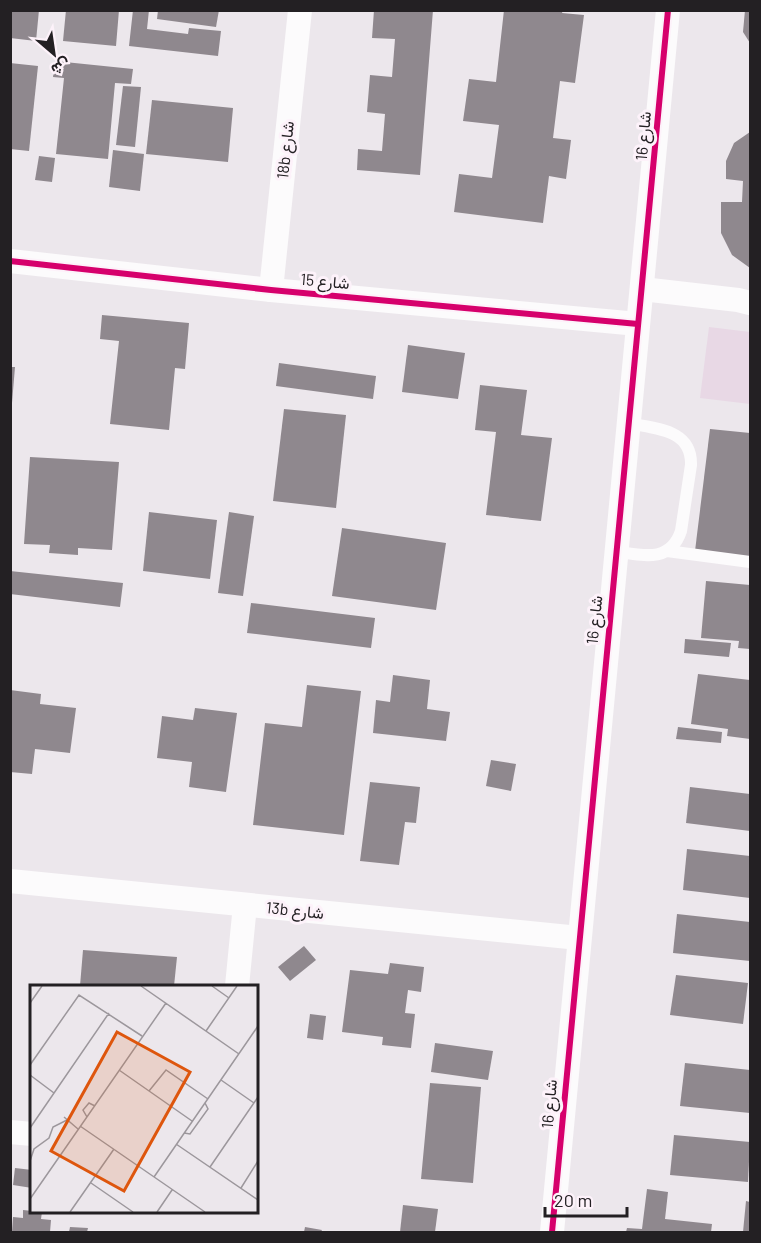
<svg xmlns="http://www.w3.org/2000/svg" width="761" height="1243" font-family="Barlow,Vazirmatn,sans-serif">
  <style>
    .green { fill: #e8d8e5 }
    .building { fill: #8f888e }
    .lines { fill: none; stroke-linecap: round; stroke-linejoin: round }
    .lane { stroke: #fcfbfc; stroke-width: 12 }
    .street { stroke: #fcfbfc; stroke-width: 24 }
    .cycleway-casing { stroke: #fdf2fa; stroke-width: 10 }
    .cycleway { stroke: #d6006c; stroke-width: 6 }
    .labels { text-anchor: middle; stroke-width: 6; stroke-linejoin: round; paint-order: stroke }
    .street-label { font-size: 16px; fill: #232023; stroke: #fdf2fa }
    .inset-road { fill: none; stroke: #9c979c; stroke-width: 1.5 }
    .view { fill: #de560d; fill-opacity: 0.15; stroke: #de560d; stroke-width: 3 }
    .inset-edge { fill: none; stroke: #232023; stroke-width: 3 }
  </style>
  <rect width="100%" height="100%" fill="#ece7ec"/>
  <path class="green" d="M709,327L750,332V404L700,398Z"/>
  <g class="building">
    <path d="M10,10H39L36,41L10,38Z"/>
    <path d="M66,10H119L116,46L63,41Z"/>
    <path d="M133,10H149L147,29L188,34L189,28L221,31L218,56L129,46Z"/>
    <path d="M158,10H219L216,27L157,19Z"/>
    <path d="M374,10H433L420,175L357,170L358,149L382,151L385,114L367,112L370,75L392,77L395,39L372,38Z"/>
    <path d="M504,10H563L562,13L584,15L575,83L560,81L553,138L571,140L566,179L549,176L543,223L454,212L459,174L492,178L499,125L463,121L469,79L496,82Z"/>
    <path d="M745,10H750V43L743,32Z"/>
    <path d="M55,61L133,69L131,84L115,83L108,159L56,154L64,78L53,77Z"/>
    <path d="M10,63L38,66L29,151L10,149Z"/>
    <path d="M123,86L141,87L135,147L116,145Z"/>
    <path d="M152,100L233,108L228,162L146,154Z"/>
    <path d="M750,132V268L732,255L721,233V202H742L743,181L726,179V161L734,143Z"/>
    <path d="M113,150L144,154L140,191L109,187Z"/>
    <path d="M39,156L55,158L52,182L35,180Z"/>
    <path d="M102,315L189,323L185,369L175,368L169,430L110,424L119,341L100,339Z"/>
    <path d="M408,345L465,353L458,399L402,392Z"/>
    <path d="M279,363L376,376L373,399L276,386Z"/>
    <path d="M10,367H15L12,403H10Z"/>
    <path d="M480,385L527,390L521,435L552,438L541,521L486,515L496,432L475,430Z"/>
    <path d="M284,409L346,415L336,508L273,501Z"/>
    <path d="M710,429L750,433V557L695,551Z"/>
    <path d="M30,457L119,462L112,550L78,548V555L49,553L50,545L24,544Z"/>
    <path d="M149,512L217,520L210,579L143,571Z"/>
    <path d="M229,512L254,516L243,596L218,593Z"/>
    <path d="M342,528L446,543L436,610L332,596Z"/>
    <path d="M10,571L123,583L120,607L10,594Z"/>
    <path d="M706,581L750,585V649L738,648L739,641L701,638Z"/>
    <path d="M251,603L375,618L371,648L247,633Z"/>
    <path d="M685,639L731,643L729,657L684,653Z"/>
    <path d="M698,674L750,680V739L727,736L728,729L691,724Z"/>
    <path d="M393,675L430,680L427,709L450,712L446,741L373,733L376,700L390,702Z"/>
    <path d="M307,685L361,691L344,835L253,825L265,723L302,727Z"/>
    <path d="M10,690L41,694L40,704L76,708L70,753L35,749L32,774L10,772Z"/>
    <path d="M195,708L237,713L226,792L189,787L192,762L157,758L162,716L193,720Z"/>
    <path d="M678,727L722,732L721,743L676,739Z"/>
    <path d="M491,760L516,764L511,791L486,786Z"/>
    <path d="M370,782L420,787L416,823L405,822L399,865L360,861Z"/>
    <path d="M690,787L750,794V831L686,823Z"/>
    <path d="M687,849L750,856V898L683,890Z"/>
    <path d="M677,914L750,922V961L673,953Z"/>
    <path d="M304,946L316,960L290,981L278,967Z"/>
    <path d="M83,950L177,957L174,986H80Z"/>
    <path d="M390,963L424,967L421,992L408,990L405,1013L415,1014L411,1048L382,1045L383,1037L342,1032L350,970L388,974Z"/>
    <path d="M676,975L748,983L743,1024L670,1015Z"/>
    <path d="M310,1014L326,1016L323,1040L307,1038Z"/>
    <path d="M435,1043L493,1051L488,1080L431,1072Z"/>
    <path d="M685,1063L750,1070V1113L680,1106Z"/>
    <path d="M430,1083L481,1087L473,1183L421,1179Z"/>
    <path d="M674,1135L750,1142L748,1182L670,1175Z"/>
    <path d="M15,1168L32,1170V1188L13,1185Z"/>
    <path d="M647,1189L668,1192L665,1219L712,1224L711,1232H626L627,1228L642,1229Z"/>
    <path d="M746,1201L750,1202V1232H743Z"/>
    <path d="M403,1205L438,1209L435,1232H400Z"/>
    <path d="M23,1210L42,1212L41,1219L51,1220L50,1232H12L13,1217L23,1218Z"/>
    <path d="M70,1227L88,1228L87,1232H69Z"/>
    <path d="M305,1227L322,1230L321,1232H304Z"/>
  </g>
  <g class="lines">
    <g class="lane">
      <path d="M615,551C641,555 670,564 681,531L691,465C692,429 656,429 628,423"/>
      <path d="M667,551L750,562"/>
    </g>
    <g class="street">
      <path d="M10,261L271,290L638,324"/>
      <path d="M642,289L738,300L750,303"/>
      <path d="M271,290L300,10"/>
      <path d="M10,881L579,938"/>
      <path d="M237,986L245,905"/>
      <path d="M10,1132L32,1134"/>
      <path d="M552,1232C587,825 630,418 668,10"/>
    </g>
    <defs>
      <g id="cycleway">
        <path d="M10,261L271,290L638,324"/>
        <path d="M552,1232C587,825 630,418 668,10"/>
      </g>
    </defs>
    <use href="#cycleway" class="cycleway-casing"/>
    <use href="#cycleway" class="cycleway"/>
  </g>
  <g class="labels">
    <g class="street-label">
      <text transform="translate(643 136) rotate(-85)" y="6">شارع 16</text>
      <text transform="translate(285 150) rotate(-84)" y="6">18b شارع</text>
      <text transform="translate(325 281) rotate(5)" y="6">شارع 15</text>
      <text transform="translate(594 620) rotate(-84)" y="6">شارع 16</text>
      <text transform="translate(295 910) rotate(6)" y="6">13b شارع</text>
      <text transform="translate(549 1104) rotate(-85)" y="6">شارع 16</text>
    </g>
  </g>
  <g transform="translate(30 985)">
    <rect width="228" height="228" fill="#ece7ec"/>
    <path class="inset-road" d="M111,1L209,69M182,1L199,13M0,18L12,1M176,46L207,1M0,80L49,10L112,51M89,85L162,136M0,90L24,108M191,95L224,118M119,106L136,85L178,114M34,132L48,144M57,132L53,125L59,118L65,121M50,141L175,227M0,143L79,28M154,148L160,149L178,124L175,118M146,159L228,215M0,176L4,164L19,153L23,142L37,135M180,182L228,112M124,192L228,41M61,198L103,227M211,203L228,176M0,214L136,18M40,227L84,164M127,227L142,205"/>
    <path class="view" d="M87,47L160,87L94,206L21,166Z"/>
    <rect width="228" height="228" class="inset-edge"/>
  </g>
  <rect width="761" height="1243" fill="none" stroke="#232023" stroke-width="24"/>
  <g transform="translate(54 54) rotate(151)" stroke="#fdf2fa" stroke-width="4.5" paint-order="stroke">
  <path d="M0-4.5L10 22L0 15L-10 22Z" fill="#232023"/>
  <text y="-9" font-size="16" font-weight="bold" text-anchor="middle" fill="#232023">ش</text>
  </g>
  <path d="M545 1207v9h82v-9" fill="none" stroke="#232023" stroke-width="3"/>
  <text x="554" y="1207" font-size="18" fill="#232023" stroke="#fdf2fa" stroke-width="4.5" paint-order="stroke">20 m</text>
</svg>
